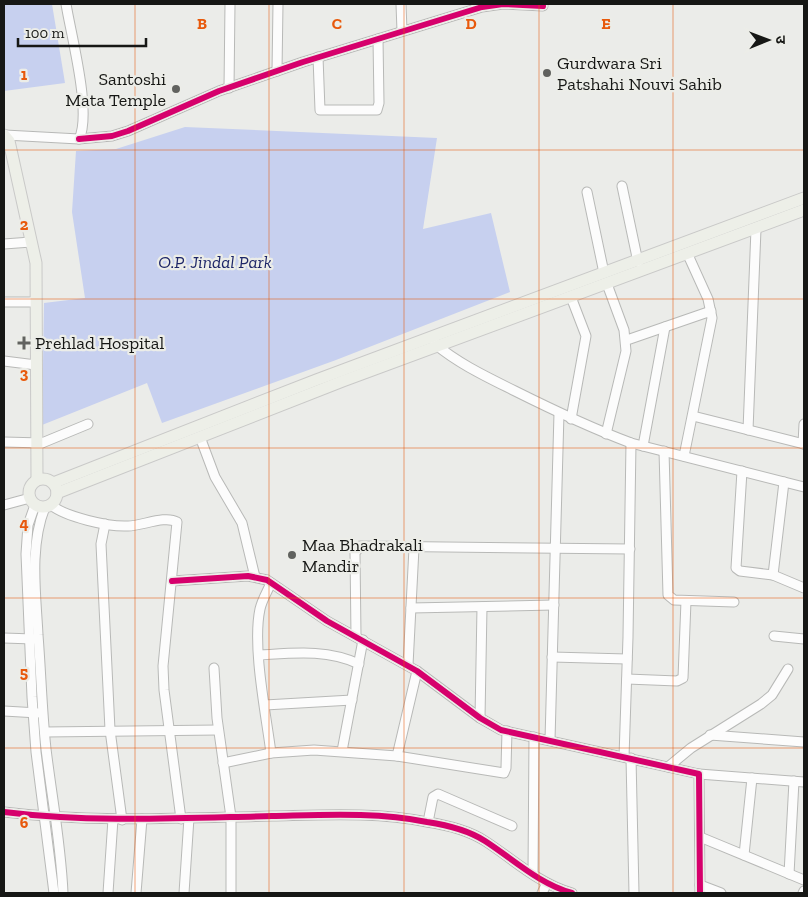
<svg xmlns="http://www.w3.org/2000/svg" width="808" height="897" font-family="'Zilla Slab','Noto Sans Devanagari',serif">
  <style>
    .green { fill: #c7d0ef }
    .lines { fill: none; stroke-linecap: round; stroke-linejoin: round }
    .minor-casing { stroke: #b8b9b7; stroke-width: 11 }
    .major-casing { stroke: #c9c9c8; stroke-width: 13 }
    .minor { stroke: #fcfcfc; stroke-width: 9 }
    .major { stroke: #edefe8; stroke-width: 11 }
    .cycleway-casing { stroke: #ecede8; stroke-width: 9 }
    .cycleway { stroke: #d6006c; stroke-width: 6 }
    .grid { fill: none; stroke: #e8590c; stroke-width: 1; stroke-opacity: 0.55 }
    .poi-dot { fill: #61625f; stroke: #ecede8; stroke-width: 2 }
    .labels { text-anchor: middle; stroke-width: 4.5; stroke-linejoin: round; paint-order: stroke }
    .poi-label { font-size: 18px; fill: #161715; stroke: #ecede8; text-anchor: start }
    .park-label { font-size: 18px; font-style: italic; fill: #1d2668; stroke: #ecede8 }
    .grid-label { font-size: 16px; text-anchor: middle; font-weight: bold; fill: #e8590c; stroke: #ecede8; stroke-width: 4.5; stroke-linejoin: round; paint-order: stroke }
  </style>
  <rect width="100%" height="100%" fill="#ebece9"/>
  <g class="green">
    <path d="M4,4H52L65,83L4,91Z"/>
    <path d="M185,127L437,138L423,229L491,213L510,292L336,360L162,423L147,383L42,425L44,303L85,298L72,212L76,151L116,149Z"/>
  </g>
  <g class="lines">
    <defs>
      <g id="minor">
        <path d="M401,4L402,31"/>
        <path d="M318,57L320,110H377L379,103L378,39"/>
        <path d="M277,71L278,4"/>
        <path d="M229,88L230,4"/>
        <path d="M5,135L79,139C92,113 71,35 66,4"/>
        <path d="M79,139L112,136L128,131L219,91L303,62L482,7L503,4L543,6"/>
        <path d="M622,186L638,262"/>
        <path d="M587,192L604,273"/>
        <path d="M4,244L31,242"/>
        <path d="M571,297L586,336L571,419"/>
        <path d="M4,302H36"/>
        <path d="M627,340L711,311"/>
        <path d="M435,344C459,364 487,377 515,391C553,410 591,428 631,443L804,487"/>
        <path d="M4,361L36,365"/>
        <path d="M693,416L804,444"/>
        <path d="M748,430L756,229"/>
        <path d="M606,434L626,351L624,330L607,284"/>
        <path d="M200,437L215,477L242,523L255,577"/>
        <path d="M4,442L42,443L88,424"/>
        <path d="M803,444L804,424"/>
        <path d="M643,446L665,327"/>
        <path d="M664,451L668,595L674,600L734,602"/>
        <path d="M684,456L712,318L708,299L688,255"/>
        <path d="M742,471L736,568L740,571L773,575L804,588"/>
        <path d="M4,505L30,498"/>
        <path d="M35,505L28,525L26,554L32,697L36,752L54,893"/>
        <path d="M51,505C66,517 108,527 128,526C142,526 165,515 177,522L163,666L164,690L181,819"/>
        <path d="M45,507C29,547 36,594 38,635C41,673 42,712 46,749C52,798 61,845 63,893"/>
        <path d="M105,524L101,544L110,730L122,820"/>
        <path d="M773,575L784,482"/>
        <path d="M172,581L248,576L267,580L327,621L417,671L480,718L501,730L699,774L700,893"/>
        <path d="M271,583C267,592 262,600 260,609C252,646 266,714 271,753"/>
        <path d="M411,608L554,605"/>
        <path d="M356,636L355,553L360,546L630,549"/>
        <path d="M774,636L804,639"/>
        <path d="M4,638L33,639"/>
        <path d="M260,655C294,653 327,649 359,664"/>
        <path d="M552,657L627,659"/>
        <path d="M408,665L414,548"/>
        <path d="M214,668L217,718L231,817V893"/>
        <path d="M627,679L677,681L683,678L686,601"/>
        <path d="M265,705L352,700"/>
        <path d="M4,711L38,713"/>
        <path d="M480,718L482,607"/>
        <path d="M45,732L218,730"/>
        <path d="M710,735L804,742"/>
        <path d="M550,740L559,413"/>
        <path d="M342,751L363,640"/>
        <path d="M397,756L417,671"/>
        <path d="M624,757L628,637L631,443"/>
        <path d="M631,758L634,893"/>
        <path d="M223,763L271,753L314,750L397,756L504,773L506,768L507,731"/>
        <path d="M668,767L691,748L761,704L772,695L788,669"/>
        <path d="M699,774L804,782"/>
        <path d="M4,812C93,823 183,818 272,816C324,815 377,812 427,822C447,825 468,830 485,841C513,859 539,884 572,893"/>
        <path d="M428,822L433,797L438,794L512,826"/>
        <path d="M700,837L804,880"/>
        <path d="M744,855L752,778"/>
        <path d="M533,874L534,737"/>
        <path d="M789,874L794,781"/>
        <path d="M700,885L721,893"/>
        <path d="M108,893L113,819"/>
        <path d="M136,893L142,819"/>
        <path d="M184,893L189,818"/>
        <path d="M542,893L547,883"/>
        <path d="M803,893L804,891"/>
      </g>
      <g id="major">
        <path d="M4,135L9,141L36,263L37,480"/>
        <circle cx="43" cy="493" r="14"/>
        <path d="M53,483L316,380L804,198"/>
        <path d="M57,493L343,381L804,210"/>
      </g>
    </defs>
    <use href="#minor" class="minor-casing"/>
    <use href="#major" class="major-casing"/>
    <use href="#minor" class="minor"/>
    <use href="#major" class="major"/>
    <defs>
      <g id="cycleway">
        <path d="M79,139L112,136L128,131L219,91L303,62L482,7L503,4L543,6"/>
        <path d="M172,581L248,576L267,580L327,621L417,671L480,718L501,730L699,774L700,893"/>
        <path d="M4,812C93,823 183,818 272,816C324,815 377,812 427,822C447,825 468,830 485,841C513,859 539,884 572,893"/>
      </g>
    </defs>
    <use href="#cycleway" class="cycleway-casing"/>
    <use href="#cycleway" class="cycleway"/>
  </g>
  <path class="grid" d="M135,4V893M269,4V893M404,4V893M539,4V893M673,4V893M4,150H804M4,299H804M4,448H804M4,598H804M4,748H804"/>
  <g class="poi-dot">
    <circle cx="547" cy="73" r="5"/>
    <circle cx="176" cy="89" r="5"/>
    <path d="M21.5 335.5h5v5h5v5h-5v5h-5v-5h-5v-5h5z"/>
    <circle cx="292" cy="555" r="5"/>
  </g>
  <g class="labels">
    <g class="poi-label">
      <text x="557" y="69">Gurdwara Sri<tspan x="557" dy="21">Patshahi Nouvi Sahib</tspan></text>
      <text x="166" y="85" text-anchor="end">Santoshi<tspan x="166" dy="21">Mata Temple</tspan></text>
      <text x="35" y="349">Prehlad Hospital</text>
      <text x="302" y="551">Maa Bhadrakali<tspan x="302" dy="21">Mandir</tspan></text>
    </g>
    <g class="park-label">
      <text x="215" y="268">O.P. Jindal Park</text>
    </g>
  </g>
  <g class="grid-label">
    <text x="202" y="29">B</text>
    <text x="337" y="29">C</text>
    <text x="471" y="29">D</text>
    <text x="606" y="29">E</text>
    <text x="24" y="80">1</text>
    <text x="24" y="230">2</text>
    <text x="24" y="379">3</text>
    <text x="24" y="529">4</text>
    <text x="24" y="678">5</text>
    <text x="24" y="828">6</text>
  </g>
  <rect width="808" height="897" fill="none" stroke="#161715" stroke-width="10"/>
  <g transform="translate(768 40) rotate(89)" stroke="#ecede8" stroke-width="4" paint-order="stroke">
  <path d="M0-4L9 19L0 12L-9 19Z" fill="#161715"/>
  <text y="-8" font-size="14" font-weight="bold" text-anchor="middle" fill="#161715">उ</text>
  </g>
  <path d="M18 38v8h128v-8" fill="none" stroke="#161715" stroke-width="2.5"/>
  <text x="25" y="38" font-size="15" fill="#161715" stroke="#ecede8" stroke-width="4" paint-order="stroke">100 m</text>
</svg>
